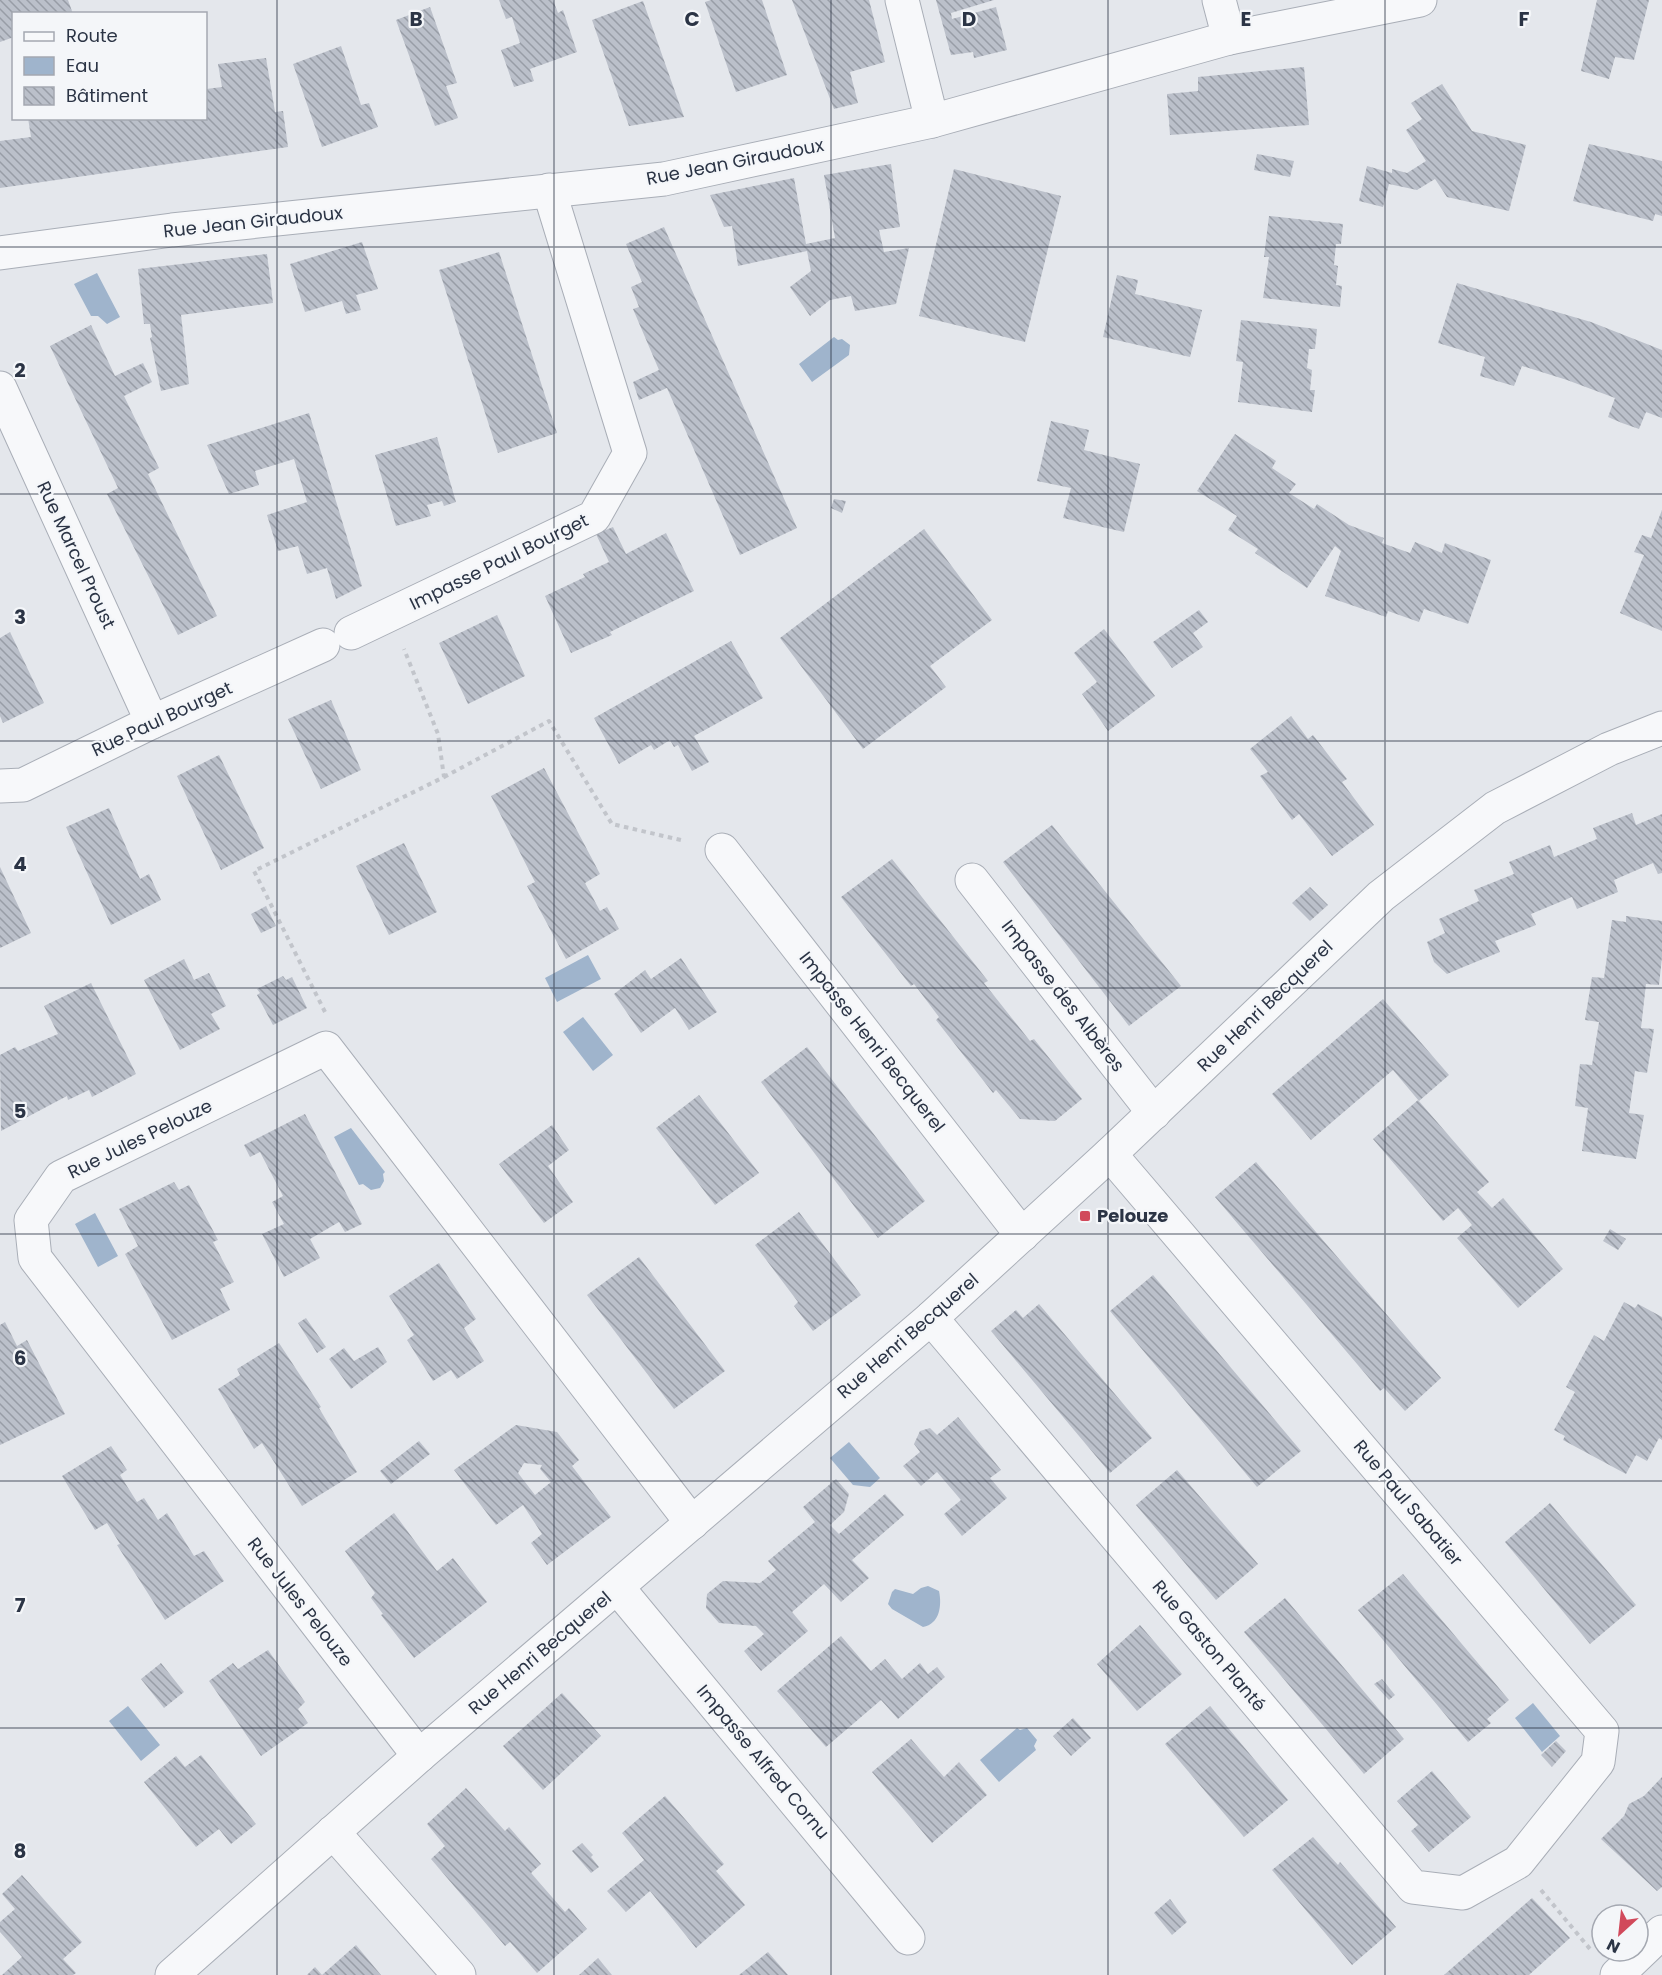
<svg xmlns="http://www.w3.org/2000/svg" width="1662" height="1975" font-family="Poppins,sans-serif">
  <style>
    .water { fill: #9fb4cc }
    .building { fill: url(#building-back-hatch); fill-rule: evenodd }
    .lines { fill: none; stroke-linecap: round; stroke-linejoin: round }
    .minor-casing { stroke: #a9aeb7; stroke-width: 35 }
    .path { stroke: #c2c5cb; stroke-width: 4; stroke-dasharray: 4.5 4.5; stroke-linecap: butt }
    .minor { stroke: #f7f8fa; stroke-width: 33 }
    .grid { fill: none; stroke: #2b3445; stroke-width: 1.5; stroke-opacity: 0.55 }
    .poi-dot { fill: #d1495b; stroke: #f4f6f9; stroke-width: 2 }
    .labels { text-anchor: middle; stroke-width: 4.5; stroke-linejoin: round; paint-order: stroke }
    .street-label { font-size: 18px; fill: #2b3445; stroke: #f4f6f9 }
    .poi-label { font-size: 18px; font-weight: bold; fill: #2b3445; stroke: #f4f6f9; text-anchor: start }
    .grid-label { font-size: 20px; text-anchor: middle; font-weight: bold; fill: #2b3445; stroke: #f4f6f9; stroke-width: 4.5; stroke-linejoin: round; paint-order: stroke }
  </style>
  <defs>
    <pattern id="building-back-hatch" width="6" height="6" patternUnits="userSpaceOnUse" patternTransform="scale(1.5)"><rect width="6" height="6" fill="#bbc0ca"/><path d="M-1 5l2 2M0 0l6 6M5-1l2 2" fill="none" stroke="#989da6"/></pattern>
  </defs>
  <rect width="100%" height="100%" fill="#e4e7ec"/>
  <g class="water">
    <path d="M97,273L120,317L107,324L98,316H91L74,284Z"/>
    <path d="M834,337L838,340L842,339L850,345L849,355L812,382L799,364Z"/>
    <path d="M588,955L601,979L557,1002L545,978Z"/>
    <path d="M583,1017L613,1055L593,1071L563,1032Z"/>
    <path d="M351,1128L385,1172L383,1174L384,1181L380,1188L371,1190L363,1184L359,1185L334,1137Z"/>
    <path d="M95,1213L118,1256L98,1267L75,1224Z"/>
    <path d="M849,1442L880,1478L870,1487L853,1485L830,1458Z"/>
    <path d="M928,1586L939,1591C942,1605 940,1624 923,1627L892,1609L888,1604L892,1592L895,1589L913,1594L921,1588Z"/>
    <path d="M1533,1703L1560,1736L1542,1752L1515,1718Z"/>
    <path d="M128,1706L160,1745L141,1761L109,1721Z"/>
    <path d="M1017,1728L1020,1730L1027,1728L1037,1740L1034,1746L1036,1750L999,1782L980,1760Z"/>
  </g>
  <g class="building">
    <path d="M0,0H68L73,14H14V37L0,42Z"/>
    <path d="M499,0H553L558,13L563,10L577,52L530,69L534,81L514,87L501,50L520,43L512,17L506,19Z"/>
    <path d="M711,0H762L787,75L736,92L705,2Z"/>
    <path d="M792,0H869L885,62L850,72L858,103L834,109Z"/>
    <path d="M936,0H994L951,13L952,19L996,7L1007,50L974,58L973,52L951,55Z"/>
    <path d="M1597,0H1649L1634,60L1615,57L1609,79L1581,71Z"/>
    <path d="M643,1L684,117L629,126L592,20Z"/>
    <path d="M430,7L457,83L446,86L458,118L435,126L396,20Z"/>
    <path d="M341,46L361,105L369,103L378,127L322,147L293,64Z"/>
    <path d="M266,58L275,112L283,111L288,147L0,188V141L31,137L28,118H206V89L222,87L218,64Z"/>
    <path d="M1304,67L1309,125L1170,135L1167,94L1198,91V77Z"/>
    <path d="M1442,84L1472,131L1526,145L1509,211L1447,197L1435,179L1417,190L1389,184L1383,207L1359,201L1367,166L1392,173V169L1407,173L1426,161L1406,130L1422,119L1411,103Z"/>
    <path d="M1589,144L1662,161V216L1655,214L1653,221L1573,201Z"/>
    <path d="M1257,154L1294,161L1290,177L1254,170Z"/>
    <path d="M891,164L900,227L879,230L884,252L909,248L896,304L855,311L851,296L830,300L810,316L790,287L811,271L807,251L738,266L732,226L724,227L710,195L794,178L806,244L835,238L824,175Z"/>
    <path d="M954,169L1061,196L1025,342L919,316Z"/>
    <path d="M1269,216L1343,224L1341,244H1336L1334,265L1338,266L1336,285L1342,286L1340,307L1263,298L1269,257H1264Z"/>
    <path d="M664,227L797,528L740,555L667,388L639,400L633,382L659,370L633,309L639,307L631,287L642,282L626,244Z"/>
    <path d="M362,242L378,289L356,295L361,310L346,314L342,301L305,312L290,264Z"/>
    <path d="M499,252L557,433L498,453L439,270Z"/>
    <path d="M267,254L273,303L181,315L189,384L161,391L150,338L152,337L150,324H144L138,269Z"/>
    <path d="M1117,275L1138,280L1135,294L1202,310L1190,357L1103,337Z"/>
    <path d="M1457,283L1591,322L1662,350V418L1646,412L1639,429L1622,423L1608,417L1615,398L1567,380L1522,366L1514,386L1480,376L1485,357L1438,343Z"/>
    <path d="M1241,320L1317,329L1315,349H1309L1307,368L1312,370L1310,390H1315L1312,412L1238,402L1243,362L1236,361Z"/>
    <path d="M91,325L115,376L143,363L152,382L124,396L159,468L148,474L217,616L178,635L107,494L118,488L50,346Z"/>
    <path d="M309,413L362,586L336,599L327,568L307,574L298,546L278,551L267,515L307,502L294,459L255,471L259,485L229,494L207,445Z"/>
    <path d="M1051,421L1089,430L1084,450L1140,464L1124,532L1063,518L1071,488L1037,481Z"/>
    <path d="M1235,434L1276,461L1272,468L1296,484L1289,493L1314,509L1317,504L1349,525L1384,538L1382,543L1410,553L1415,542L1442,553L1445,543L1491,560L1468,624L1424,609L1419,622L1388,611L1386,617L1325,596L1341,551L1335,546L1307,588L1255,553L1258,549L1228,530L1237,516L1197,491Z"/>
    <path d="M437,437L456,502L444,506L442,501L427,505L431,516L396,526L375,455Z"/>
    <path d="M834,499L846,501L842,513L831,508Z"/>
    <path d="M1662,510V631L1620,613L1644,555L1634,552L1642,535L1651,538Z"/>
    <path d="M613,527L626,554L666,533L694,591L610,632L612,635L571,653L545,596L585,577L583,574L609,562L596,534Z"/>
    <path d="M924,529L992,620L930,666L946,687L863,749L780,638Z"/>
    <path d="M1199,610L1208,622L1193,633L1203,647L1172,668L1153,642Z"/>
    <path d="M497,615L525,676L468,704L439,643Z"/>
    <path d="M1104,629L1155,696L1108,731L1082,694L1097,682L1074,653Z"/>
    <path d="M10,632L44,703L3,723L0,716V638Z"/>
    <path d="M731,641L763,698L694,736L709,762L692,771L678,745L674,747L670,740L654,750L651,745L619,764L594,718Z"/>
    <path d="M331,700L361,770L321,789L288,719Z"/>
    <path d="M1291,716L1308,739L1313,735L1347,779L1342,782L1374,825L1332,856L1299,814L1292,820L1260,776L1268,772L1250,749Z"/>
    <path d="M219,755L264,848L221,870L177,776Z"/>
    <path d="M544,768L600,874L585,883L600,911L607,907L619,929L566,959L527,886L535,882L491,796Z"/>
    <path d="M109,808L140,879L149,874L161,900L111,925L66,827Z"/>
    <path d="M1632,813L1636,825L1662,814V873L1658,874L1653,863L1614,880L1618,892L1577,909L1572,897L1531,914L1536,925L1495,941L1500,952L1461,968L1447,974L1434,962L1427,942L1445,933L1439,919L1479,901L1474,890L1514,874L1509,862L1550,845L1554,857L1597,839L1593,828Z"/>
    <path d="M1052,825L1181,986L1129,1026L1003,862Z"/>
    <path d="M404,843L437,912L389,935L356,866Z"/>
    <path d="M892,859L988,981L984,983L1030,1041L1034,1039L1082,1099L1055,1121L1020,1119L996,1090L993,1093L936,1020L939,1017L914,984L911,986L841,897Z"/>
    <path d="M0,867L31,933L0,948Z"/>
    <path d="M1310,887L1328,905L1310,921L1292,903Z"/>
    <path d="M266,906L276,926L261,933L251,914Z"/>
    <path d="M1626,916L1662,921V957L1659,985L1646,984L1641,1028L1654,1029L1647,1073L1635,1071L1629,1113L1644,1115L1636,1159L1582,1151L1588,1108L1575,1106L1580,1064L1592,1065L1599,1022L1585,1020L1592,977L1604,978L1612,920L1626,922Z"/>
    <path d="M681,958L717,1012L689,1030L675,1008L641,1033L614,994L645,970L651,979Z"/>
    <path d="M184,959L194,980L209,973L226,1006L211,1014L220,1029L180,1050L144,980Z"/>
    <path d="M283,976L286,980L292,977L307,1008L273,1025L257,995L260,993L257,989Z"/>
    <path d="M91,983L136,1074L92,1097L89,1090L68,1100L67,1096L1,1131L0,1055L15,1047L18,1051L58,1034L44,1006Z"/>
    <path d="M1383,999L1449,1075L1419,1101L1393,1070L1311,1140L1272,1094Z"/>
    <path d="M807,1047L925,1201L878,1238L761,1082Z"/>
    <path d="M699,1095L759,1173L715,1205L656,1128Z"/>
    <path d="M1418,1100L1489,1182L1477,1192L1492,1208L1503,1198L1563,1269L1518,1308L1457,1238L1472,1225L1458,1208L1443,1221L1373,1139Z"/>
    <path d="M305,1114L362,1224L345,1232L339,1222L310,1239L320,1258L284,1277L262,1234L284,1224L272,1202L283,1196L260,1152L250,1157L244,1145Z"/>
    <path d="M552,1125L569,1150L548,1166L573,1202L544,1223L499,1164Z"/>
    <path d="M1256,1162L1441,1378L1405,1411L1384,1388L1380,1391L1215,1197Z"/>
    <path d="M174,1182L179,1190L189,1185L218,1240L213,1242L234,1282L220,1289L230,1310L172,1340L125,1254L138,1246L119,1209Z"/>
    <path d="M799,1212L861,1295L813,1331L794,1306L798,1302L755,1245Z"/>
    <path d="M1610,1229L1626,1239L1618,1250L1603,1241Z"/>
    <path d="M639,1257L725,1371L674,1409L587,1295Z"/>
    <path d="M439,1263L476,1319L464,1328L484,1361L457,1379L451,1370L433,1381L407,1340L414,1335L389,1296Z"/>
    <path d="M1153,1275L1301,1451L1257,1487L1110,1311Z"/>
    <path d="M1624,1302L1635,1308L1638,1304L1662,1317V1440L1659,1438L1647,1461L1636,1455L1626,1474L1563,1440L1565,1436L1554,1430L1575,1392L1566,1387L1594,1335L1604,1341Z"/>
    <path d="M1039,1304L1152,1438L1110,1473L991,1331L1016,1310L1023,1318Z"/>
    <path d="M306,1318L326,1347L317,1353L298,1323Z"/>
    <path d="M5,1322L17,1346L27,1340L65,1414L0,1445V1325Z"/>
    <path d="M279,1343L321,1407L319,1408L357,1472L302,1506L262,1443L254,1449L218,1389L240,1375L237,1369Z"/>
    <path d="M378,1347L387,1362L351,1389L329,1359L344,1348L354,1361Z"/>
    <path d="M958,1417L1001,1470L990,1478L1007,1498L962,1536L944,1514L961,1500L937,1472L921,1486L903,1466L920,1452L914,1444L920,1431L930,1428L937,1435Z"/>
    <path d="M516,1425L557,1432L579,1460L572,1466L611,1517L547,1565L531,1543L542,1534L523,1505L496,1525L454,1470ZM524,1463L542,1465L540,1469L551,1482L535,1495L518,1473Z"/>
    <path d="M419,1441L430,1454L391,1484L380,1471Z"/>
    <path d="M111,1446L127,1470L120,1475L137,1502L144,1498L158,1520L167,1513L194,1556L204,1551L224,1581L165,1620L117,1545L120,1544L107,1523L95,1530L62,1476Z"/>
    <path d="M1177,1470L1258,1564L1216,1600L1136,1505Z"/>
    <path d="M836,1479L849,1494L844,1512L830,1525L839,1534L885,1494L904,1515L852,1560L869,1578L841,1602L824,1584L792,1612L808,1631L761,1671L744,1651L764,1634L756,1626L719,1623L706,1608L707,1594L723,1581L760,1583L776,1570L768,1561L815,1522L803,1507Z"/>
    <path d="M1550,1503L1636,1605L1590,1644L1505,1542Z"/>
    <path d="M394,1513L437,1571L453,1558L487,1602L414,1658L381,1615L383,1614L371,1598L375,1593L345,1551Z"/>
    <path d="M1403,1574L1509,1700L1487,1719L1491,1723L1468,1742L1358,1610Z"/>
    <path d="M1285,1598L1404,1739L1364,1774L1244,1632Z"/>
    <path d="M1140,1625L1182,1674L1137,1711L1097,1664Z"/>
    <path d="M841,1636L871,1671L885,1659L902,1679L920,1663L928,1674L937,1667L945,1677L898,1719L881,1700L826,1747L777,1691Z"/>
    <path d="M268,1650L305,1702L298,1709L308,1723L261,1756L209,1681L233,1663L238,1669Z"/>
    <path d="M161,1663L184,1692L164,1708L141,1679Z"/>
    <path d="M1382,1679L1395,1695L1389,1700L1374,1684Z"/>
    <path d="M562,1693L601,1736L543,1790L503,1746Z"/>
    <path d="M1210,1706L1288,1800L1244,1837L1165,1744Z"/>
    <path d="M1073,1718L1091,1738L1071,1756L1053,1736Z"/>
    <path d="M911,1739L944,1777L959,1762L987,1795L932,1843L872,1772Z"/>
    <path d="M1556,1741L1566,1751L1552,1767L1541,1755Z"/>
    <path d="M201,1755L256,1824L231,1844L219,1829L196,1847L144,1782L176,1756L185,1767Z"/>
    <path d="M1432,1771L1471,1817L1429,1852L1411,1831L1418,1825L1397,1801Z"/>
    <path d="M1662,1777V1887L1657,1891L1601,1839L1624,1816L1629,1804L1644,1796Z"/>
    <path d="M466,1788L505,1831L509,1827L541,1864L531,1873L565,1912L569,1908L587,1929L537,1973L510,1942L505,1946L431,1859L445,1846L427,1824Z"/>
    <path d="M665,1796L724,1864L716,1871L745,1905L696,1948L650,1891L626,1912L607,1891L644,1860L622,1833Z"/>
    <path d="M1313,1837L1338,1865L1340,1862L1396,1927L1352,1965L1272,1870Z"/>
    <path d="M582,1843L593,1855L591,1857L599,1867L591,1873L572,1851Z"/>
    <path d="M22,1875L82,1942L63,1959L76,1973L73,1975H2L22,1957L0,1932V1922L15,1909L2,1894Z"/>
    <path d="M1532,1898L1570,1938L1529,1975H1444Z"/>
    <path d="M1170,1899L1187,1922L1172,1935L1154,1913Z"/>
    <path d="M356,1945L381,1975H322Z"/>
    <path d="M768,1952L788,1975H739Z"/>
    <path d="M598,1958L612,1975H579Z"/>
    <path d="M315,1967L322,1975H307Z"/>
  </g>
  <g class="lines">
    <defs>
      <g id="minor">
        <path d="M902,0L932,121"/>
        <path d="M1219,0L1229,38"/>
        <path d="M0,253L172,230L664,179L932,121L1229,38L1420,0"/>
        <path d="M0,388L152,722"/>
        <path d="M351,633L594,517L630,453L549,190"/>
        <path d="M0,786L23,785L152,722L323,645"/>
        <path d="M722,850L1022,1235"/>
        <path d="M972,880L1154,1113"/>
        <path d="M931,1318L1413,1887L1463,1893L1518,1862L1598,1762L1602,1731L1110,1154"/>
        <path d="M617,1587L908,1938"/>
        <path d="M419,1756L35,1258L31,1220L61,1177L326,1048L692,1523"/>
        <path d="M333,1832L459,1975"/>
        <path d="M172,1975L419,1756L931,1318L1110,1154L1381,896L1495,808L1609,749L1662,728"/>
        <path d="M1617,1975L1662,1932"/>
      </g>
    </defs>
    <use href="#minor" class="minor-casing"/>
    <g class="path">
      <path d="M444,777L549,721L612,824L685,841"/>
      <path d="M325,1012L254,871L444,777L438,734L404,649"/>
      <path d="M1541,1890L1590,1949"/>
    </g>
    <use href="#minor" class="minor"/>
  </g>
  <path class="grid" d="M277,0V1975M554,0V1975M831,0V1975M1108,0V1975M1385,0V1975M0,247H1662M0,494H1662M0,741H1662M0,988H1662M0,1234H1662M0,1481H1662M0,1728H1662"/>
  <rect class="poi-dot" x="1079" y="1210" width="12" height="12" rx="3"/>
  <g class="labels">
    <g class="street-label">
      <text transform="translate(735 162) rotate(-11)" y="6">Rue Jean Giraudoux</text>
      <text transform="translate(253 222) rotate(-6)" y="6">Rue Jean Giraudoux</text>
      <text transform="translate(76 555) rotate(65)" y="6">Rue Marcel Proust</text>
      <text transform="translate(499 562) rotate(-26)" y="6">Impasse Paul Bourget</text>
      <text transform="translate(162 719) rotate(-25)" y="6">Rue Paul Bourget</text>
      <text transform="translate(1063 996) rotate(52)" y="6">Impasse des Albères</text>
      <text transform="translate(1265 1006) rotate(-44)" y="6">Rue Henri Becquerel</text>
      <text transform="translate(872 1042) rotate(52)" y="6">Impasse Henri Becquerel</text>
      <text transform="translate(140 1139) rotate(-26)" y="6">Rue Jules Pelouze</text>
      <text transform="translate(908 1336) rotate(-41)" y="6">Rue Henri Becquerel</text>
      <text transform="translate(1408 1503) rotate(50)" y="6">Rue Paul Sabatier</text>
      <text transform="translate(300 1602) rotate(52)" y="6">Rue Jules Pelouze</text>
      <text transform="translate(1209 1646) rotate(50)" y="6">Rue Gaston Planté</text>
      <text transform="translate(540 1653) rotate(-40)" y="6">Rue Henri Becquerel</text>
      <text transform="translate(763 1762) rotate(50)" y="6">Impasse Alfred Cornu</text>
    </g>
    <g class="poi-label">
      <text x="1097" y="1222">Pelouze</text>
    </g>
  </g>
  <g class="grid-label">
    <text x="416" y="26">B</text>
    <text x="692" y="26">C</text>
    <text x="969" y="26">D</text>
    <text x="1246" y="26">E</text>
    <text x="1524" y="26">F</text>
    <text x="20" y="377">2</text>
    <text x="20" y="624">3</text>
    <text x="20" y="871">4</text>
    <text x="20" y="1118">5</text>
    <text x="20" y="1365">6</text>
    <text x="20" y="1612">7</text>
    <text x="20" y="1858">8</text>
  </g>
  <rect x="12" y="12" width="195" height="108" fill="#f4f6f9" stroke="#a4a8b1" stroke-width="1.5"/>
  <rect x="24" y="32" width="30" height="9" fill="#f7f8fa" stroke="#a4a8b1" stroke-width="1.5"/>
  <text x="66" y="42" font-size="18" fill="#2b3445">Route</text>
  <rect x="24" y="57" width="30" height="18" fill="#9fb4cc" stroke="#a4a8b1" stroke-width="1.5"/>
  <text x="66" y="72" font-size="18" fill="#2b3445">Eau</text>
  <rect x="24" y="87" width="30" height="18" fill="url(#building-back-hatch)" stroke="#a4a8b1" stroke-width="1.5"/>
  <text x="66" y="102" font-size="18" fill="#2b3445">Bâtiment</text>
  <g transform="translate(1620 1933) rotate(207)"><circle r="28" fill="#f4f6f9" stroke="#a4a8b1" stroke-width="1.5"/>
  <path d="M0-4.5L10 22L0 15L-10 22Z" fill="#d1495b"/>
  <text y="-9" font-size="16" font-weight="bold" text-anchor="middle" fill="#2b3445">N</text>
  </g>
</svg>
